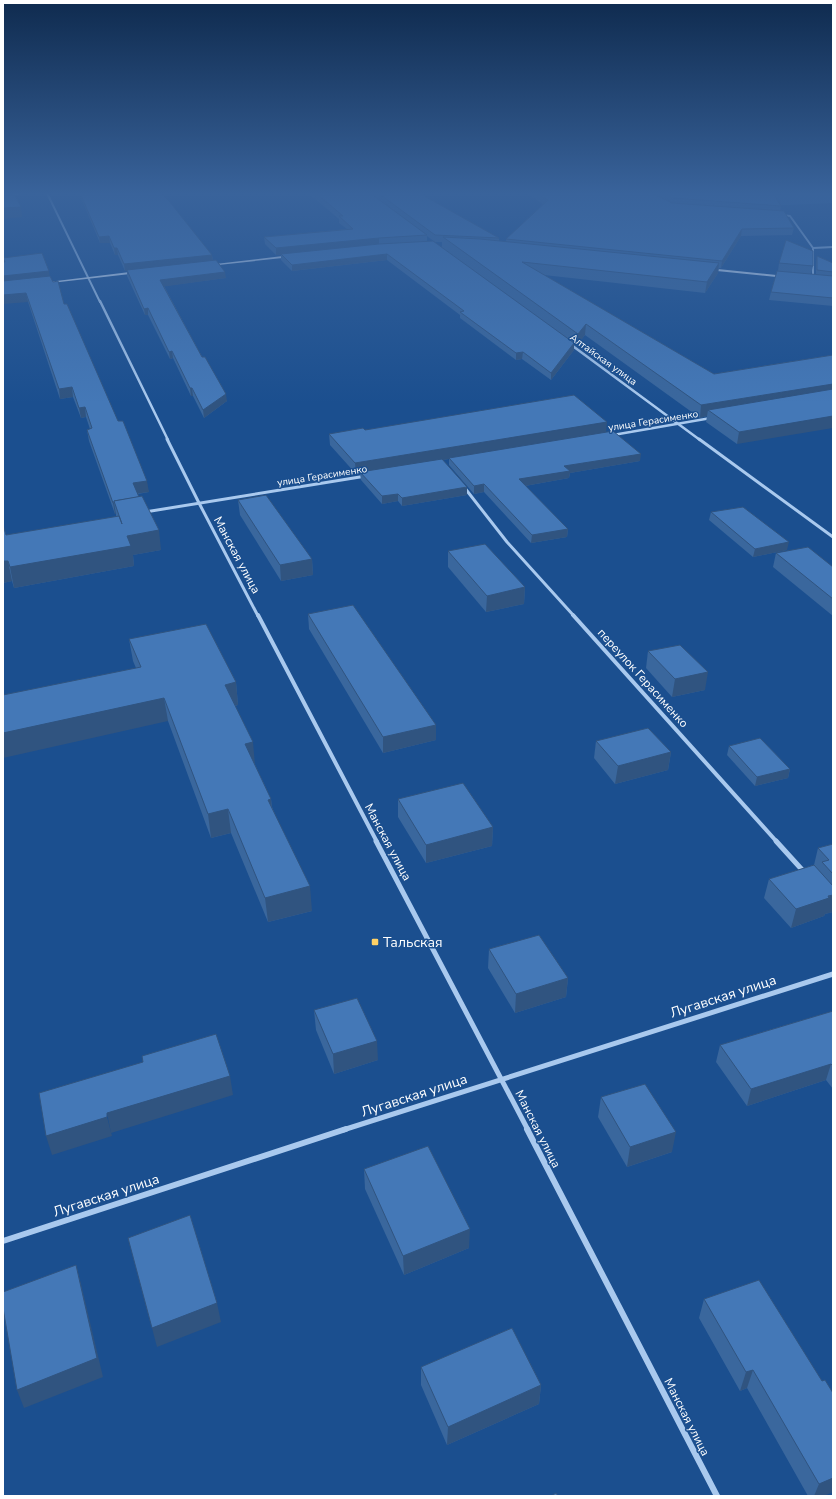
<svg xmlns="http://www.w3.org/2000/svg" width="836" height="1499" font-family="'Nunito Sans',sans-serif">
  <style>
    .green { fill: #2e69ad }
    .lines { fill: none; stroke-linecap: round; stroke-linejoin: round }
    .street-far5 { stroke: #a9c9ee; stroke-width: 2 }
    .street-far4 { stroke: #a9c9ee; stroke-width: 2.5 }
    .street-far3 { stroke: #a9c9ee; stroke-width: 3 }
    .street-far2 { stroke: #a9c9ee; stroke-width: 4 }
    .street-far1 { stroke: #a9c9ee; stroke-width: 5 }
    .street { stroke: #a9c9ee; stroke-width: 6 }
    .secondary { fill: #d6e6fa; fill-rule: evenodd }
    .wall { fill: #3a679d; fill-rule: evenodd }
    .shaded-wall { fill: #305480 }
    .building { fill: #4478b7; stroke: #305480 }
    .poi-dot { fill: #ffd166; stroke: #1b4f8f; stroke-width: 1.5 }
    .labels { text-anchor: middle; stroke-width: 3; stroke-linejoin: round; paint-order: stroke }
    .far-street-label { font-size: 10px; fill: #fff; stroke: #1b4f8f }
    .street-label { font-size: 12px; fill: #fff; stroke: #1b4f8f }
    .near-poi-label { font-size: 14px; fill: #fff; stroke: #1b4f8f; text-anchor: start }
    .near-street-label { font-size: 14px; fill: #fff; stroke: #1b4f8f }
  </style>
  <rect width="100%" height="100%" fill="#1b4f8f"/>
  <path class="green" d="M806,193H833V203L762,206V197Z"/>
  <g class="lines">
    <g class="street-far5">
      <path d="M47,193L100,302"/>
      <path d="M3,195L21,193"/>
      <path d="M782,215L790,216L813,248V280"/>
      <path d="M813,248L833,247"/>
    </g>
    <g class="street-far4">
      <path d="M100,301L168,440"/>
      <path d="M570,344L700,440"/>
      <path d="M613,435L711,418"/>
    </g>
    <g class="street-far3">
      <path d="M167,439L199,503L258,616"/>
      <path d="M699,439L833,537"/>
      <path d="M464,487L507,542L574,616"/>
      <path d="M145,512L366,476"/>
    </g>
    <g class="street-far2">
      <path d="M258,615L377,842"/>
      <path d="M573,615L777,842"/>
    </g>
    <g class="street-far1">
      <path d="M376,841L528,1130"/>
      <path d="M776,841L805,873"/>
      <path d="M343,1130L833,974"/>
    </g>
    <g class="street">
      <path d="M527,1129L717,1496"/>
      <path d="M3,1241L346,1129"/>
    </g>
    <g class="secondary">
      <path d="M291,255L292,257L209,266L207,265Z"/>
      <path d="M708,268L786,276L788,277L786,278L707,270Z"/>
      <path d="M138,271L139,273L42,284L40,283Z"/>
    </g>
  </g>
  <g class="wall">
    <path d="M79,193H161L212,255L213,261L226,278L164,286L202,357L227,401L204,418L193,396H191L173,358L170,359L148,315H145L127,276V271H125L118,255H115L110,243H100Z"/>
    <path d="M308,193H419L499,238V241L506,242V239L543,204L526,193H773L781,206L780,211L794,228L792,235L741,236L721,268H719L718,273L705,293L544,275L714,374L833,355L737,444L706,422L707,416L700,418L585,335L577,345L574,343V350L551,380L522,359L516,360L460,318V315L387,260L292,271L281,260V255H276L265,244L264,237L347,229L339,223V219ZM427,236L435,242H442V247L427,241Z"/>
    <path d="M817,256L833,263V306L769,300L771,292L778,271L779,263L813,266L811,274L816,275V264Z"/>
    <path d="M3,258L49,271V276L64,304L149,492L138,494L161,550L133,555L134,566L14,588L12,581L3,583L6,535L116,517V514H115L89,441L87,430L90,429L86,417L81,418L73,397L60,399L28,302L4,262Z"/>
    <path d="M365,430L606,432L640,461L570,473L569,478L525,486L568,529L567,537L531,543L484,492L474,494L449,465V459L443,460L467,495L402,506L398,501L382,504L361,480L360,474H356L330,445L329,434Z"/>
    <path d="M238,500L312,559L313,575L281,581L240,515Z"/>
    <path d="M711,512L787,550L753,557L709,520Z"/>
    <path d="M448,551L525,587L524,604L486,612L448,567Z"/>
    <path d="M776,553L833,567V616L773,567Z"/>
    <path d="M308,614L436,725V740L383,753L309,629Z"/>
    <path d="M129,639L236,682L238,705L235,706L255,765L271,799L272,807L312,911L268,922L231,833L211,838L168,721L136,668L133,661Z"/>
    <path d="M648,651L705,690L672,697L646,668Z"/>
    <path d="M833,669V677L832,675Z"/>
    <path d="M596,741L671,752L668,770L615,784L594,758Z"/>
    <path d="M729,746L790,769L788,778L755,786L727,755Z"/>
    <path d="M398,799L493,827L492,846L426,863L398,817Z"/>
    <path d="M833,844V912L825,914L824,916L791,928L764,898L769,879L814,865L818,848Z"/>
    <path d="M489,949L568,978L566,997L515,1013L488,968Z"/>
    <path d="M314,1010L378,1060L334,1074L316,1030Z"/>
    <path d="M833,1011V1089L826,1080L747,1106L716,1062L720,1045Z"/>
    <path d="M601,1097L672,1152L627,1167L598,1117Z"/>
    <path d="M364,1169L469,1248L404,1275L365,1189Z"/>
    <path d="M704,1299L822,1381L824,1496H808L747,1388L740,1391L699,1318Z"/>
    <path d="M421,1367L541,1385L539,1404L447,1445L421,1385Z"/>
  </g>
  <g class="shaded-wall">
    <path d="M21,207L22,217L3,219V208Z"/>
    <path d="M742,229L741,236L721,268L722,261Z"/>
    <path d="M109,236L110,243H100L99,237Z"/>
    <path d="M379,238V244L281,254V255H276V248Z"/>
    <path d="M114,248H117L118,255H115Z"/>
    <path d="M387,254V260L292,271V265Z"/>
    <path d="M212,255L213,262L127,270V271H125L124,264Z"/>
    <path d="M719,263L718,273L705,293L707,282Z"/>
    <path d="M49,271L50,279L3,284V276Z"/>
    <path d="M225,272L226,278L161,287L160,280Z"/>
    <path d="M26,293L28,302L3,304V295Z"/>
    <path d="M148,308V315H145L144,309Z"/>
    <path d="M586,324L585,335L577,345L578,334Z"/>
    <path d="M574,343V350L551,380V373Z"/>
    <path d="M172,351L173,358L170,359L169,352Z"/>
    <path d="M523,352L522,359L516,360V353Z"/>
    <path d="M833,384V393L708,410L707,416L700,418L701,405Z"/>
    <path d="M72,387L73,397L60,399L59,389Z"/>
    <path d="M190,388H192L193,396H191Z"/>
    <path d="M226,394L227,401L204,418L203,410Z"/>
    <path d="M85,407L86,417L81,418L79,408Z"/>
    <path d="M833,416V428L737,444L739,432Z"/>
    <path d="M607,422L606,433L449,458V459L362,474L360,472V474H356L355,463Z"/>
    <path d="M641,454L640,461L570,473L569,478L519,487V479L564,466Z"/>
    <path d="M147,481L149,492L134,494L133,483Z"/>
    <path d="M484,484V492L474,494V486Z"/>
    <path d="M467,487V495L402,506V498Z"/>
    <path d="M398,494V501L382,504V496Z"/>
    <path d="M113,503H114L116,514H115Z"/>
    <path d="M568,529L567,537L531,543L532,535Z"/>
    <path d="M159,530L161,550L133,555L134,566L14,588L10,567L127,536Z"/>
    <path d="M789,542L787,550L753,557L755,549Z"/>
    <path d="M312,559L313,575L281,581L280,565Z"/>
    <path d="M3,561H8L12,581L3,583Z"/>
    <path d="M525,587L524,604L486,612L487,596Z"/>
    <path d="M708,672L705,690L672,697L675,679Z"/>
    <path d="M236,682L238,705L227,707L225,685Z"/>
    <path d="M164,698L168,721L3,758V733Z"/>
    <path d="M436,725V740L383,753V737Z"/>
    <path d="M253,742L255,765L247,767L245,744Z"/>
    <path d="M671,752L668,770L615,784L618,766Z"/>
    <path d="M790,769L788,778L755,786L757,777Z"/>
    <path d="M271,799L273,823L268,800Z"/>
    <path d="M228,809L231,833L211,838L208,814Z"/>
    <path d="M493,827L492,846L426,863V845Z"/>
    <path d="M310,886L312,911L268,922L265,898Z"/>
    <path d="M833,895V912L825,914L824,916L791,928L796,909Z"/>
    <path d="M568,978L566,997L515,1013L516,994Z"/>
    <path d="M377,1041L378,1060L334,1074L333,1054Z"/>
    <path d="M831,1064L826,1080L747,1106L751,1089Z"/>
    <path d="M230,1076L233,1095L111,1133L107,1113Z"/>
    <path d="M107,1117L112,1136L52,1155L46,1136Z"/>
    <path d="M676,1132L672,1152L627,1167L630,1147Z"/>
    <path d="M470,1229L469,1248L404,1275L403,1256Z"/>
    <path d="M76,1265L81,1284L103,1377L24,1408L17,1390Z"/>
    <path d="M217,1303L221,1322L157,1347L152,1328Z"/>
    <path d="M753,1370L747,1388L740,1391L746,1372Z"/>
    <path d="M541,1385L539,1404L447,1445L448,1427Z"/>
    <path d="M833,1478V1492L824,1496H814L819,1484Z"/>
  </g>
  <g class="building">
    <path d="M3,193H14L21,207L3,208Z"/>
    <path d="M80,193H161L169,201L212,255L124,264L117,248H114L109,236L99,237Z"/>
    <path d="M316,193H370L427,235L379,238L276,248L264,237L353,229L339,216H343Z"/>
    <path d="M378,193H419L499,238L435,235Z"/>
    <path d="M536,193H652L672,203L784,211L794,228L742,229L722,261L506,239L548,200Z"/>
    <path d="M664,193H773L781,206L673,198Z"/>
    <path d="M443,237L480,239L719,263L707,282L522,262L714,374L833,355V384L701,405L586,324L578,334Z"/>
    <path d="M786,240L813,251V266L779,263Z"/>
    <path d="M433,241L574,343L551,373L523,352L516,353L460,312L464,311L387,254L292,265L281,254L379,244Z"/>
    <path d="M42,253L49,271L3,276V262H5L3,258Z"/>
    <path d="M817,256L833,263V272L817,270Z"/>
    <path d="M216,260L225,272L160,280L202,357H205L226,394L203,410L192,388H190L172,351L169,352L148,308L144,309L127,270Z"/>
    <path d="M777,271L833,276V298L771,292Z"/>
    <path d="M50,276L53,282L58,281L64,304H67L118,421H123L147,481L133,483L139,497L114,501V503H113L87,430L92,428L85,407L79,408L72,387L59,389L26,293L3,295V281Z"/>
    <path d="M833,389V416L739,432L708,410Z"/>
    <path d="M574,395L607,422L355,463L329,434L363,428L365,430Z"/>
    <path d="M613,431L641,454L564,466L570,471L519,479L568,529L532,535L484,484L474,486L449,458Z"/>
    <path d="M442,459L467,487L402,498L398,494L382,496L360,472Z"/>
    <path d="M266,495L312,559L280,565L238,500Z"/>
    <path d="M142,496L159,530L127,536L131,546L10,567L8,561H3V525L6,535L119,516L122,524L114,501Z"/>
    <path d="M743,507L789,542L755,549L711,512Z"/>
    <path d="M485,544L525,587L487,596L448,551Z"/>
    <path d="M808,547L833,567V599L776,553Z"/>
    <path d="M353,605L436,725L383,737L308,614Z"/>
    <path d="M206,624L236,682L225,685L253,742L245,744L271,799L268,800L310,886L265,898L228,809L208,814L164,698L3,733V695L141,667L129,639Z"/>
    <path d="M680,645L708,672L675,679L648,651Z"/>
    <path d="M648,728L671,752L618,766L596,741Z"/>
    <path d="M760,738L790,769L757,777L729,746Z"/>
    <path d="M463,783L493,827L426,845L398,799Z"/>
    <path d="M833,844V874L822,862L829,860L818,848Z"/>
    <path d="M814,865L833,886V895L828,896L829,898L796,909L769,879Z"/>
    <path d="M539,935L568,978L516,994L489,949Z"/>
    <path d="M357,998L377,1041L333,1054L314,1010Z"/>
    <path d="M833,1011V1066L831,1064L751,1089L720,1045Z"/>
    <path d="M216,1034L230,1076L107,1113V1117L46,1136L39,1093L143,1062L142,1056Z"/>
    <path d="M645,1084L676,1132L630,1147L601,1097Z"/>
    <path d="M428,1146L470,1229L403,1256L364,1169Z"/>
    <path d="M190,1215L217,1303L152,1328L128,1238Z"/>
    <path d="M76,1265L97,1358L17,1390L3,1308V1292Z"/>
    <path d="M759,1280L822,1381L825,1380L833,1393V1478L819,1484L753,1370L746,1372L704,1299Z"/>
    <path d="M512,1328L541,1385L448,1427L421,1367Z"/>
    <path d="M556,1493L558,1496H551Z"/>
  </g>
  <linearGradient id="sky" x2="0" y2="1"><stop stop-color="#0f2b4f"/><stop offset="0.48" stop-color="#39639b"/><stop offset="1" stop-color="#39639b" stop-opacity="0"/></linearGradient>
  <rect width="836" height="403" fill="url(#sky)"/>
  <rect class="poi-dot" x="371" y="938" width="8" height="8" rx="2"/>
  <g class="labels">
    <g class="far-street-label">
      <text transform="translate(604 359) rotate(36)" y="4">Алтайская улица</text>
      <text transform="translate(653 420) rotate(-9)" y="4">улица Герасименко</text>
      <text transform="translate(322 475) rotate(-9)" y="4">улица Герасименко</text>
    </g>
    <g class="street-label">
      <text transform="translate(237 555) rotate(62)" y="4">Манская улица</text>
      <text transform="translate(643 678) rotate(48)" y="4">переулок Герасименко</text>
      <text transform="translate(388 842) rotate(62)" y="4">Манская улица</text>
      <text transform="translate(538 1129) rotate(63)" y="4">Манская улица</text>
      <text transform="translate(687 1417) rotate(63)" y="4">Манская улица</text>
    </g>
    <g class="near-poi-label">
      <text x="383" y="947">Тальская</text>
    </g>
    <g class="near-street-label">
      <text transform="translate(723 996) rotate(-18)" y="5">Лугавская улица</text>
      <text transform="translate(414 1095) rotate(-18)" y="5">Лугавская улица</text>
      <text transform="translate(106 1195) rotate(-18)" y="5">Лугавская улица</text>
    </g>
  </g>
  <rect width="836" height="1499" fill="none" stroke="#ffffff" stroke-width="8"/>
</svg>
